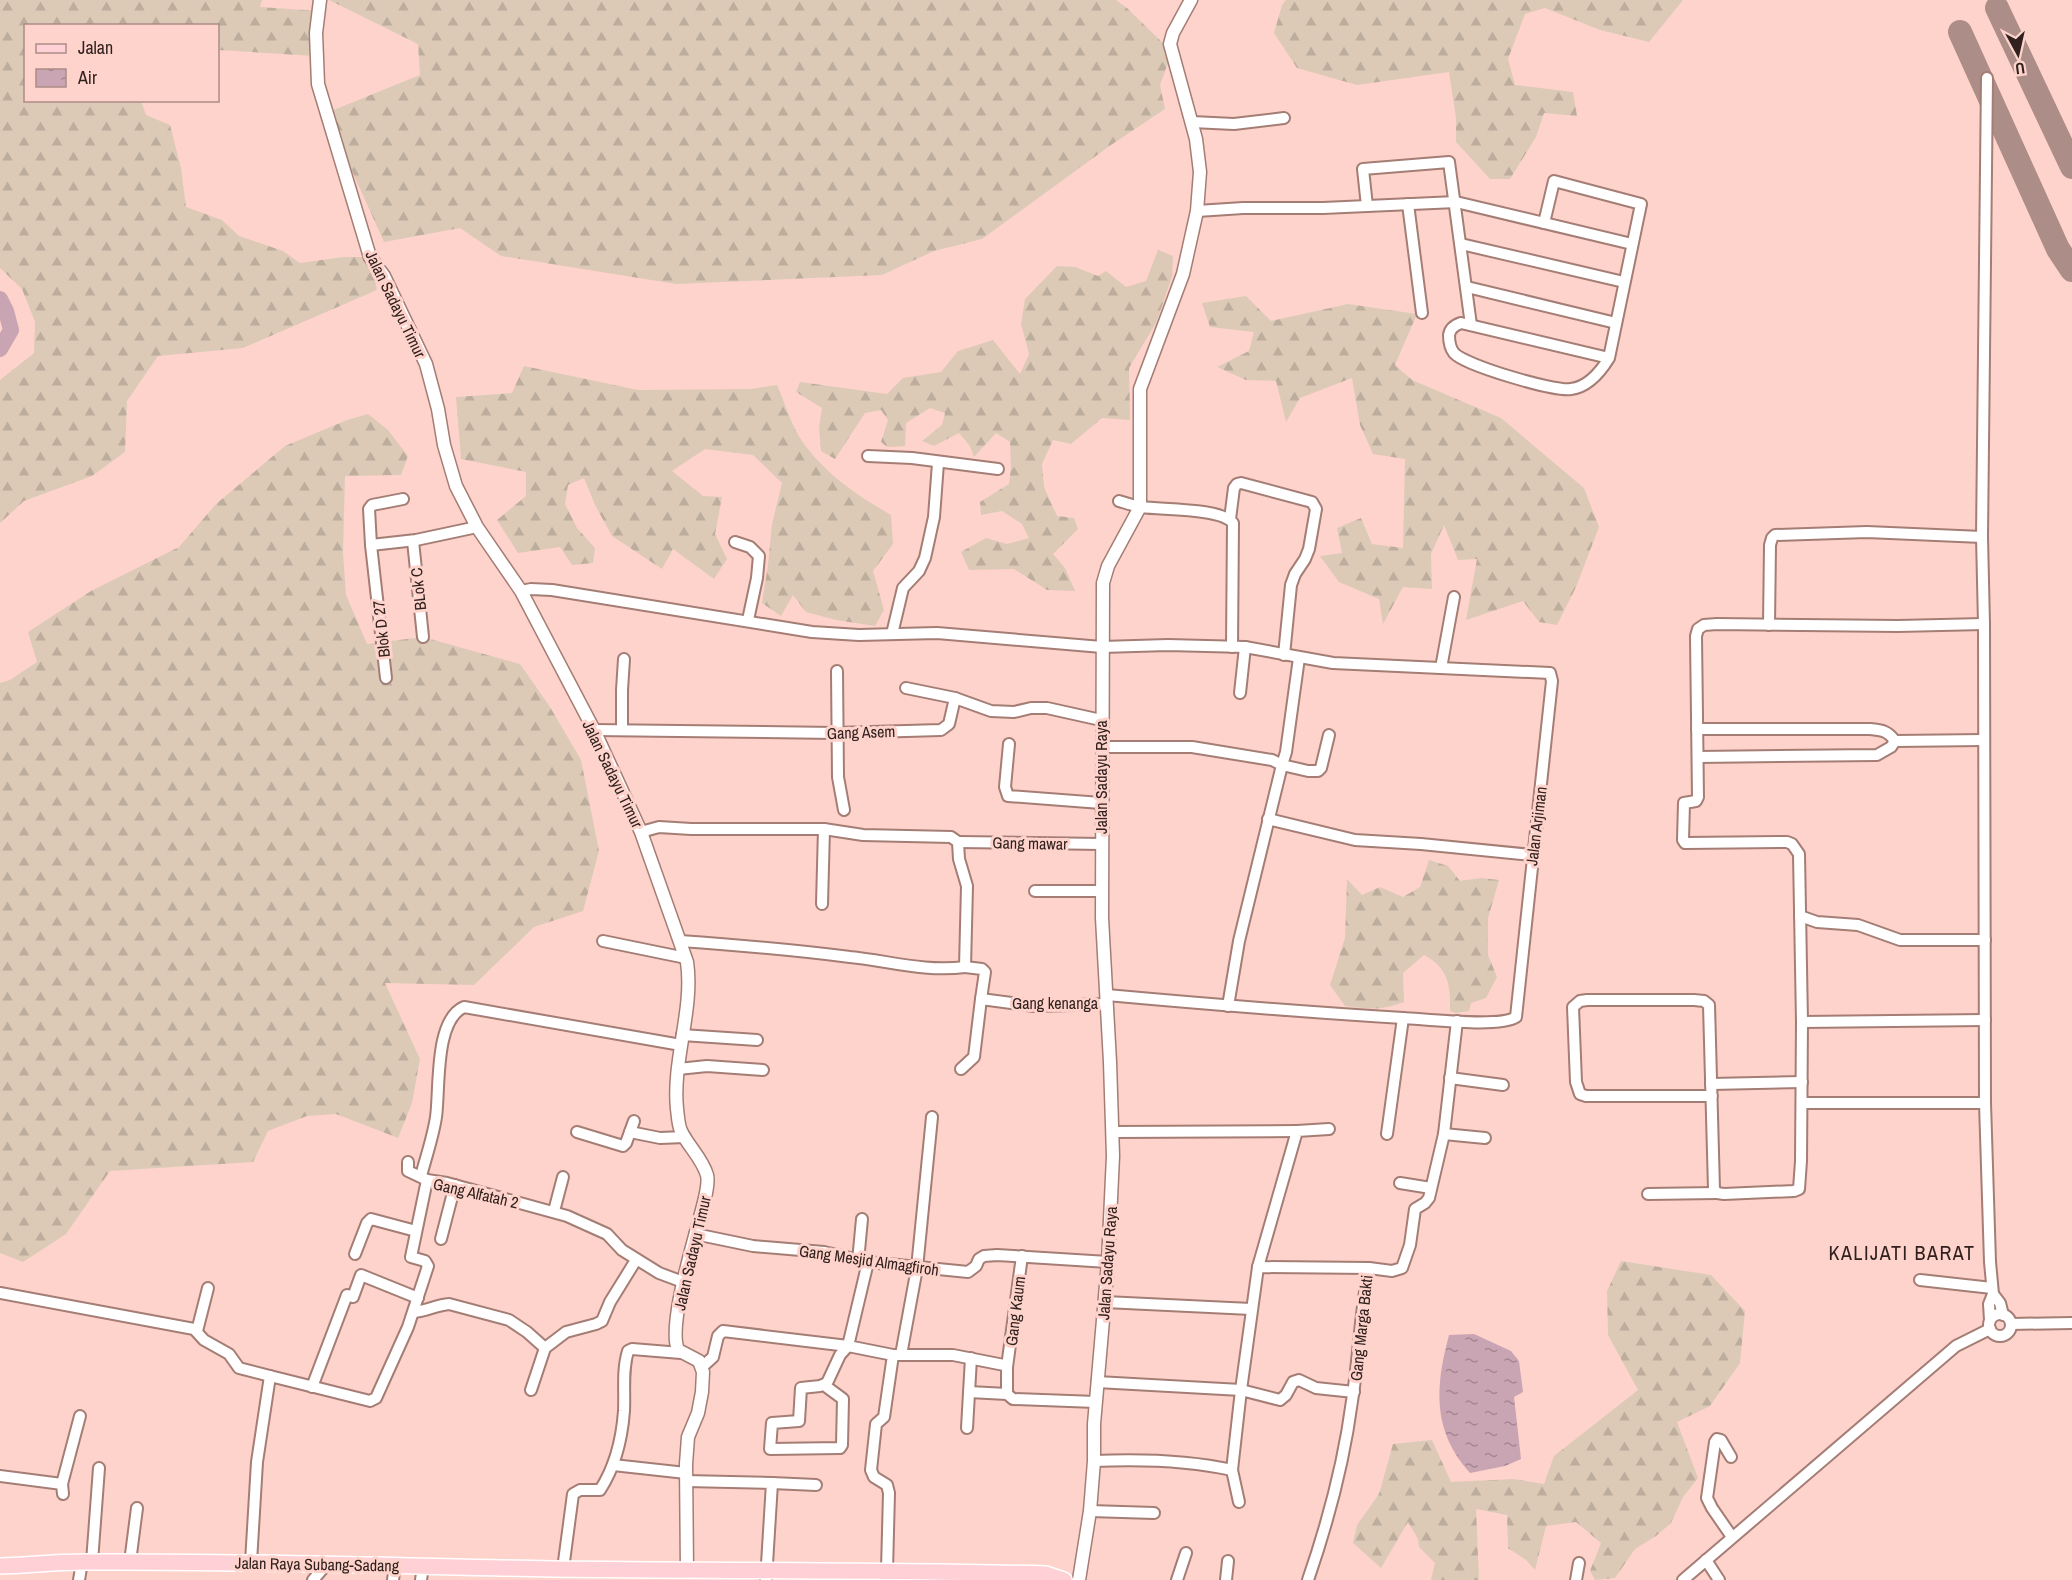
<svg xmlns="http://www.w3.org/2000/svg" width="2072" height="1580" font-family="'Archivo Narrow',sans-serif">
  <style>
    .forest { fill: url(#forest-firs) }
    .water { fill: url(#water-ripples) }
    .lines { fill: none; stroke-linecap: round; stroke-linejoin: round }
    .river { stroke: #c9a4b2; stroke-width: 16 }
    .taxiway { stroke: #ad8d87; stroke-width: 24 }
    .minor-casing { stroke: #a47d75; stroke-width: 14 }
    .tertiary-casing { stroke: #a47d75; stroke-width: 15 }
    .primary-casing { stroke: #fff; stroke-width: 18 }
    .minor { stroke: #fff; stroke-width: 10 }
    .tertiary { stroke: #fff; stroke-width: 12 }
    .primary { stroke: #ffd0d5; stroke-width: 15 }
    .labels { text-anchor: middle; stroke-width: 6; stroke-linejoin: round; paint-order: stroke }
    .street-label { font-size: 16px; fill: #31211e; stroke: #fed3cb }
    .quarter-label { font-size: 20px; letter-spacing: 1.5px; fill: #31211e; stroke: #fed3cb }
  </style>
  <defs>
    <pattern id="forest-firs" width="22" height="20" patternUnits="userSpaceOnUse" patternTransform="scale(1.5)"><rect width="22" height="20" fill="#dccab7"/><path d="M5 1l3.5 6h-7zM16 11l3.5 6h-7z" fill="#bdad9d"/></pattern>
    <pattern id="water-ripples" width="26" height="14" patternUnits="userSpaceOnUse" patternTransform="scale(1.5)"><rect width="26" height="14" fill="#c9a4b2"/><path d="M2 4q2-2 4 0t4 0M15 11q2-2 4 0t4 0" fill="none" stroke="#a48590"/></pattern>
  </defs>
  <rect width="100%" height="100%" fill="#fed3cb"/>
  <g class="forest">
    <path d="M0,0H262L260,7L319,11L315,56L218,50V26H26V100L141,101L146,115L170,125L181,168L186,207L222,220L239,236L283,251L300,263L343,257H370L377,290L243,348L158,356L127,401L125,452L92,476L24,501L0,523V380L34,353L35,322L22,289L0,268Z"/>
    <path d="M329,0H1116L1127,8L1172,52L1160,85L1165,109L1111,145L982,239L934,251L882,275L676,284L501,256L460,228L384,242L326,113L420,75L418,44Z"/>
    <path d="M1286,0H1683L1649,42L1600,30L1545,8L1525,14L1508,59L1515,85L1573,92L1577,116L1544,113L1536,137L1510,179H1490L1456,142V118L1449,72L1357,85L1297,68L1274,33L1282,5Z"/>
    <path d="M1158,250L1173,256L1172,277L1156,323L1129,368L1130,420L1102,418L1071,444L1053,440L1042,464L1044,487L1057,516L1074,518L1078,529L1053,554L1065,568L1075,591L1047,590L1014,569L969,570L961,552L986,538L1007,544L1029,538L1022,524L1002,511L981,515L980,502L1009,484L1011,467L1010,442L996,433L974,457L970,446L959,433L934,446L922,441L942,425L945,413L930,408L906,423L905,446L887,447L881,442L888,420L881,410L865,413L835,459L821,451L819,428L822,408L796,392L800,382L887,394L903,378L941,372L958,351L993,340L1020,374L1029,354L1021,324L1025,299L1057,266L1075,267L1098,276L1106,271L1126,287L1146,281Z"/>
    <path d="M1246,296L1271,321L1348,304L1417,314L1395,365L1412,380L1501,418L1584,488L1599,527L1576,587L1557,625L1539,622L1523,601L1466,620L1477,559L1458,560L1444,525L1431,554L1432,589L1403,587L1383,624L1379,599L1339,582L1320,556L1342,553L1337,528L1361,518L1372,544L1403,548L1405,459L1373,454L1360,425L1352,378L1300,398L1286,422L1276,381L1246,380L1217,367L1249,351L1254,332L1210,327L1202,303Z"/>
    <path d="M524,366L638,390L751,389L777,385C785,403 791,425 802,441C824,473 858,496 891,515L893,544L873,571L884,610L875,626L836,620L806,612L793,595L781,616L762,603L768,565L772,524L782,483L753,455L705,449L672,471L703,496L722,497L715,534L727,559L714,579L673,549L662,569L612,536L595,505L584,478L568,485L565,504L577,528L595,548L593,563L572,565L560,547L518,553L497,520L526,496V472L461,459L456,397L512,393Z"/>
    <path d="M368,414L388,430L408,456L401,475L345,476L343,553L346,595L367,644L423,637L520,664L550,707L581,760L599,851L583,911L534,927L474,985L385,983L420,1059L412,1103L398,1138L336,1114L307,1116L268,1131L253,1162L110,1171L66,1234L23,1262L0,1253V683L10,680L37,662L28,632L91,591L179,547L216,504L285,446L347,420Z"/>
    <path d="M1429,860L1448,866L1460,881L1481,878L1499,880L1488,918V955L1497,977L1486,998L1471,1003L1469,1011L1455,1013L1450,1011C1451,985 1448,968 1424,955L1403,973L1404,1002C1379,1011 1371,1009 1345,1006L1330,985L1345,938L1347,879L1362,895L1380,887L1403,897L1420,887Z"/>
    <path d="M1621,1261L1711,1275L1745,1311L1740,1363L1710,1406L1677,1422L1698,1478L1683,1497L1671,1523L1656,1536L1635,1549L1615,1578L1595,1580L1590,1571L1601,1543L1576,1522L1546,1526L1535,1570L1526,1560L1508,1548L1507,1515L1476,1509L1479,1580H1431L1435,1563L1419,1547L1418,1539L1408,1522L1381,1568L1353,1543L1357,1525L1379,1494L1393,1444L1432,1440L1451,1482L1514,1479L1544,1484L1554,1456L1638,1390L1608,1335L1607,1291Z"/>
  </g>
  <path class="water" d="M1474,1334L1511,1351L1519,1361L1523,1392L1514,1397L1521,1459L1505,1466L1470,1473C1432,1431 1435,1387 1449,1335Z"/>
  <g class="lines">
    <path class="river" d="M0,299L6,311L11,330L0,349"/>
    <g class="taxiway">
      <path d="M1997,8L2072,167"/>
      <path d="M1960,32L2058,249L2072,270"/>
    </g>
    <defs>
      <g id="minor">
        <path d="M1987,78L1982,537L1984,624L1985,1103L1990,1262L1993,1294L1989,1304L1990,1320"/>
        <path d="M1192,122L1234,124L1284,118"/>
        <path d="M1408,204L1422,313"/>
        <path d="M1367,206L1363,169L1449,162L1471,325"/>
        <path d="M1197,211L1243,208H1323L1456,202L1632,244"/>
        <path d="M1544,223L1554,181L1641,204L1609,358C1601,371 1588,387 1571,389C1555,392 1464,365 1454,353C1450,348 1449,341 1449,335C1450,328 1455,325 1461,323L1609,358"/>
        <path d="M1461,244L1624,282"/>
        <path d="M1467,287L1616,323"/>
        <path d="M868,456L912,458L998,469"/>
        <path d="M403,499L372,505L369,509L371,545L416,540L477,527"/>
        <path d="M1119,501C1126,503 1134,506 1142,507C1162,510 1221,508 1233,523L1232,647"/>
        <path d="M1230,519L1234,488L1237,484L1241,483L1312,502L1316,509L1309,549L1305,559L1295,574L1291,585L1284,655"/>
        <path d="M413,541L423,637"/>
        <path d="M735,542L750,547L759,556L757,578L748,620"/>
        <path d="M371,545L386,678"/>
        <path d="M521,591L531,589L552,590L812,632L859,635L937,633L1102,647L1168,645L1245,647L1333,663L1550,673L1552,681L1516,1017C1500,1028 1425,1019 1403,1018C1304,1012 1206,1004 1107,995"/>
        <path d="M1769,625L1770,545L1772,538L1775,535L1867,532L1982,537"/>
        <path d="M892,634L903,588L919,571L925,558L934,517L938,463"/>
        <path d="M1299,658L1286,752L1282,765L1308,771H1318L1321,768L1329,735"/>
        <path d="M1441,668L1454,597"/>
        <path d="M837,671L838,777L844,810"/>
        <path d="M906,688L955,698"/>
        <path d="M1240,693L1245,647"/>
        <path d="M1697,729H1870C1882,730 1888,731 1895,741"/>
        <path d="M594,730L836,733L941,730L949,724L955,698L991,711L1014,712L1031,708H1047L1101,720"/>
        <path d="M622,730V690L624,659"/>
        <path d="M1009,744L1005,787L1008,796L1101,803"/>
        <path d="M1101,747H1192L1272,760L1282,765L1239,941L1228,1006"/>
        <path d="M1698,757L1877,755L1891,747L1895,741L1984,740"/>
        <path d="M1268,819L1355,840L1421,844L1532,855"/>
        <path d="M641,832L659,827L691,829H824L863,835L951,837L958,842L959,859L967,886L965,967C925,972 889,961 850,957C794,950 737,945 680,941"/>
        <path d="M958,842L1102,844"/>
        <path d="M1035,891H1102"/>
        <path d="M822,904L824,829"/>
        <path d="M1800,916L1817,922L1858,925L1900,940H1985"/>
        <path d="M603,941L686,958"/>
        <path d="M965,967L982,969L985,972L981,999L1034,1006L1107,1004"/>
        <path d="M1802,1022L1985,1020"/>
        <path d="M682,1035L757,1040"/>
        <path d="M678,1069L707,1066L763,1070"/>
        <path d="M961,1069L974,1057L981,999"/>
        <path d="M1450,1078L1503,1085"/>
        <path d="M1711,1084L1802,1082"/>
        <path d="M1712,1096H1586L1580,1094L1576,1082L1573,1007L1580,1001L1587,1000H1694L1704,1001L1709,1005L1714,1189L1717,1193L1724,1194L1794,1191L1799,1189L1801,1161L1802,1022L1799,854L1792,844L1787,842L1685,843L1683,840L1684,803L1696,801L1698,797L1696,636L1698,629L1704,625L1717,624L1898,626L1984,624"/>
        <path d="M1802,1103H1985"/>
        <path d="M577,1132L623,1146L626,1143L634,1121"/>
        <path d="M630,1132L660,1138L685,1137"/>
        <path d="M1113,1132L1297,1131"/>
        <path d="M1387,1134L1403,1018"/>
        <path d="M1444,1134L1485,1138"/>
        <path d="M408,1162V1171L427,1180"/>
        <path d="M421,1176C426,1157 433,1137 436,1117C440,1090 434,1020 464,1007L681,1045"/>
        <path d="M1400,1183L1431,1188"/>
        <path d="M1648,1194L1717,1193"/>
        <path d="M554,1211L563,1177"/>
        <path d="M695,1234L753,1246L824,1252L868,1262L968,1272L976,1266L979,1259L984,1256L997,1255L1108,1262"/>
        <path d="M441,1239L455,1185"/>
        <path d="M355,1254L367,1223L371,1219L416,1231"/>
        <path d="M858,1261L862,1219"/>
        <path d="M868,1262L848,1346L893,1355L884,1417L876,1424L871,1470L874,1477L887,1485L889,1493L887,1570"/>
        <path d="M1258,1267L1297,1131L1329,1129"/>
        <path d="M1369,1268L1392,1271L1402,1268L1410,1245L1415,1209L1425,1203L1429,1198L1444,1134L1457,1021"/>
        <path d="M1920,1280L1992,1288"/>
        <path d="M0,1293L194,1329L204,1340L229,1354L239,1368L270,1376"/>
        <path d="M1993,1294L2000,1303L2003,1315"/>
        <path d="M1105,1302L1251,1309"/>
        <path d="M414,1312C426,1311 437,1305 449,1304L509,1320L527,1332L545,1348"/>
        <circle cx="2000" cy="1325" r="11"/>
        <path d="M2011,1324L2072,1323"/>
        <path d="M197,1331L208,1288"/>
        <path d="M896,1355H953L1004,1365L1007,1367V1394L1013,1399L1096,1402"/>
        <path d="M901,1355L917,1268L932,1117"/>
        <path d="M702,1367L713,1357L718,1336L723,1331L848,1346"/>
        <path d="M1007,1367L1022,1256"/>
        <path d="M1097,1382L1241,1390L1258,1267L1369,1268C1360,1312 1359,1357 1352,1401C1344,1462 1328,1522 1308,1580"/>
        <path d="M824,1385L843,1399L842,1445L840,1448L770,1449L772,1423L799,1421L801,1388L820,1386L827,1383L840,1355L848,1346"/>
        <path d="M312,1387L347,1295L353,1297L361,1275L418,1298"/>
        <path d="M531,1390L545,1348L566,1332L596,1324L602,1321L610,1302L636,1260"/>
        <path d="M969,1392L1007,1394"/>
        <path d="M967,1428L971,1358"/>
        <path d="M1731,1457L1721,1440L1717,1439L1715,1442L1707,1498L1712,1508L1732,1537"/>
        <path d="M1094,1461C1140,1459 1187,1460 1232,1470L1241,1390L1280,1400L1286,1395L1293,1382L1299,1380L1316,1388L1354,1392"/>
        <path d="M613,1465L686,1473"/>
        <path d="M1232,1470L1239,1502"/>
        <path d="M0,1476L62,1484L63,1494"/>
        <path d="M686,1481L772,1483L766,1580"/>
        <path d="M772,1483L816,1485"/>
        <path d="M62,1484L80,1416"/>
        <path d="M1090,1511L1154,1513"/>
        <path d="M1706,1560L1719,1580"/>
        <path d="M92,1562L99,1468"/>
        <path d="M130,1562L137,1508"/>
        <path d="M251,1562L257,1462L270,1376L370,1401L376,1398L408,1327L428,1266L425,1261L411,1257L427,1180L447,1183L567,1216L607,1234L622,1250L659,1273L683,1282"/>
        <path d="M563,1569L573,1494L580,1490H600C615,1467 622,1438 624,1411C625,1391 622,1370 628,1351L632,1349L681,1353"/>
        <path d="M79,1580L82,1562"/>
        <path d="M313,1580L326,1565"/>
        <path d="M393,1580L395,1565"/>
        <path d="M421,1580L423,1566"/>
        <path d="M1177,1580L1186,1553"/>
        <path d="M1226,1580L1228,1561"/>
        <path d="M1576,1580L1579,1563"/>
        <path d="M1683,1580L1956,1346L1990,1329"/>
      </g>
      <g id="tertiary">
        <path d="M320,0L316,33L318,84L370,257L384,276L426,364L438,409L444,445L456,486L477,527L521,591L594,730L641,832L687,962C694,1009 672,1061 677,1109C678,1116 678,1124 681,1131C688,1146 702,1158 707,1175C709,1183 706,1193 704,1202C697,1232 667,1324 678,1350L699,1361L703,1372L702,1392L698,1413L688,1437L686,1464L687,1571"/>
        <path d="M1079,1580L1090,1511L1094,1461V1424L1108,1262L1113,1156L1110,1062L1102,918L1103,583L1108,566L1140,507V389L1183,274L1197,211L1200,172L1196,139L1170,44L1173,33L1191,0"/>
      </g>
      <path id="primary" d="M0,1566C28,1565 56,1562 84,1562C240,1561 396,1566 552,1569C716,1571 881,1570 1046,1574L1064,1580"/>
    </defs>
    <use href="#minor" class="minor-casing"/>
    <use href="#tertiary" class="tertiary-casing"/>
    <use href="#primary" class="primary-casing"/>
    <use href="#minor" class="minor"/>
    <use href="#tertiary" class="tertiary"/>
    <use href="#primary" class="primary"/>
  </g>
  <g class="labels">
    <g class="street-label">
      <text transform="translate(396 304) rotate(64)" y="6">Jalan Sadayu Timur</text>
      <text transform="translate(418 589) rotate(-96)" y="6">BLok C</text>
      <text transform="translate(381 629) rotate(-96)" y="6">Blok D 27</text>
      <text transform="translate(861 732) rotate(-2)" y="6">Gang Asem</text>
      <text transform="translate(613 774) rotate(64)" y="6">Jalan Sadayu Timur</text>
      <text transform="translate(1101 777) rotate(-90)" y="6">Jalan Sadayu Raya</text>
      <text transform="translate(1536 826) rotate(-83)" y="6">Jalan Arjiman</text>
      <text transform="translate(1030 843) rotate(1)" y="6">Gang mawar</text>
      <text x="1055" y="1009">Gang kenanga</text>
      <text transform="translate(476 1193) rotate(13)" y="6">Gang Alfatah 2</text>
      <text transform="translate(692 1253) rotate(-77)" y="6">Jalan Sadayu Timur</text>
      <text transform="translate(869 1260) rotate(8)" y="6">Gang Mesjid Almagfiroh</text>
      <text transform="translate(1107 1263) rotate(-86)" y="6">Jalan Sadayu Raya</text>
      <text transform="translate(1015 1311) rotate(-83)" y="6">Gang Kaum</text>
      <text transform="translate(1361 1328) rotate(-84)" y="6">Gang Marga Bakti</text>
      <text transform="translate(317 1564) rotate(1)" y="6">Jalan Raya Subang-Sadang</text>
    </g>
    <g class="quarter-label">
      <text x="1902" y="1260">KALIJATI BARAT</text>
    </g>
  </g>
  <rect x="24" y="24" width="195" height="78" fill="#fed3cb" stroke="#ac8c86" stroke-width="1.5"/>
  <rect x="36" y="44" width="30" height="9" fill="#ffd0d5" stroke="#ac8c86" stroke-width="1.5"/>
  <text x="78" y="54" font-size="18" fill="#31211e">Jalan</text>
  <rect x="36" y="69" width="30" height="18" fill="url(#water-ripples)" stroke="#ac8c86" stroke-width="1.5"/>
  <text x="78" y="84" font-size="18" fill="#31211e">Air</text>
  <g transform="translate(2018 54) rotate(172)" stroke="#fed3cb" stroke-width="4.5" paint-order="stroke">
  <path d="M0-4.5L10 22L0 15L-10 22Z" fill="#31211e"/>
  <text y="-9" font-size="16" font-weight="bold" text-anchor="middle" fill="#31211e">U</text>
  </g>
</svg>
